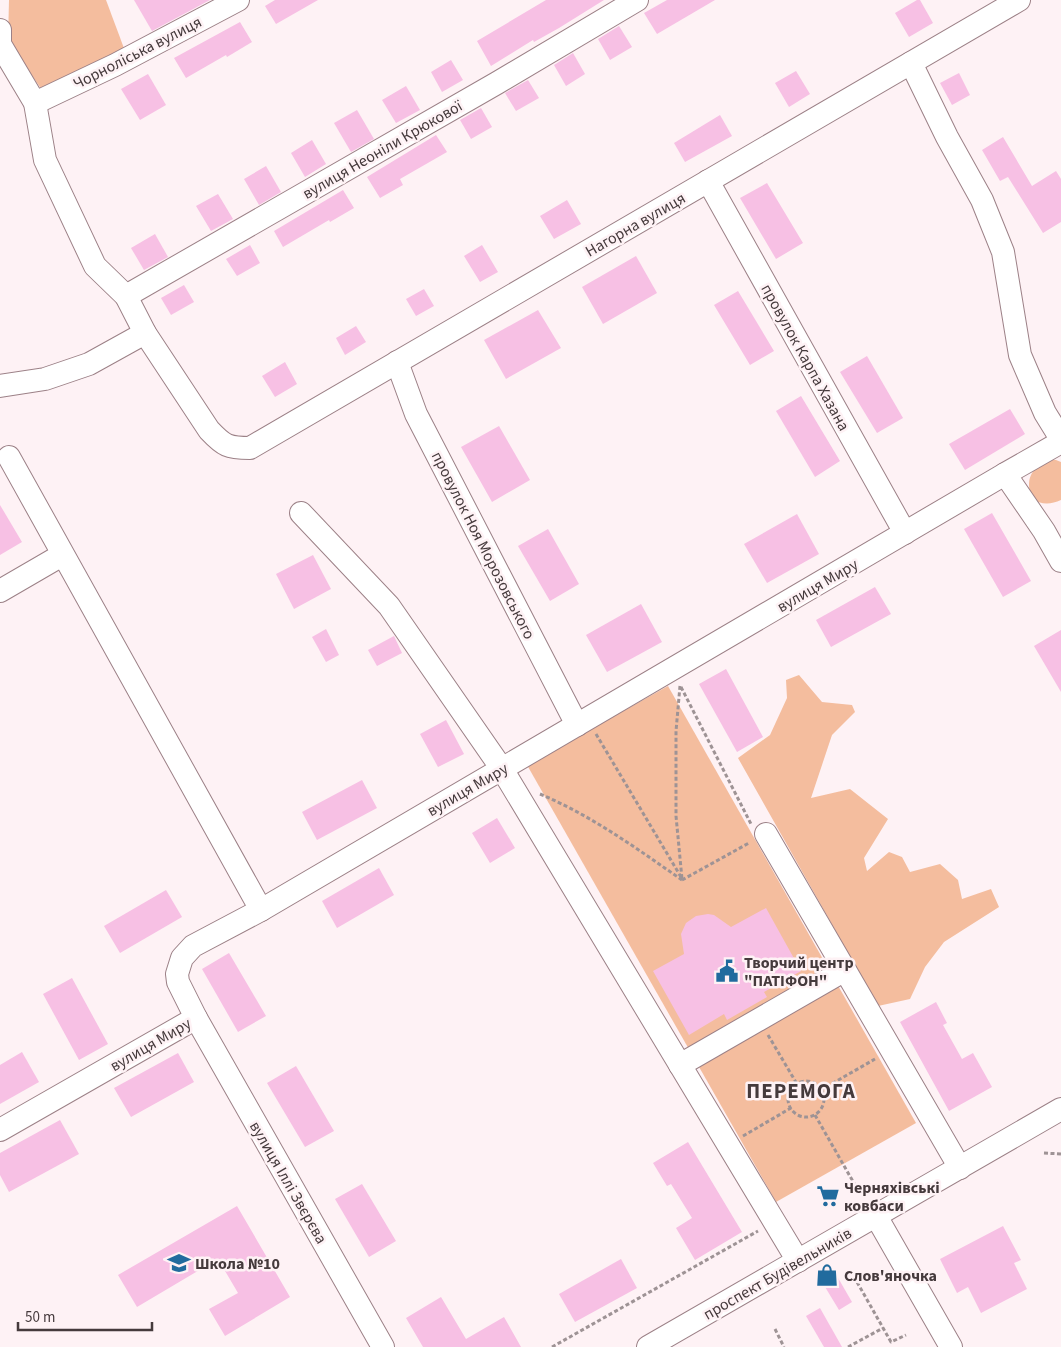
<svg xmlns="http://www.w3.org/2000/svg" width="1061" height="1347" font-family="'Source Sans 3',sans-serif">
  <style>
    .green { fill: #f4bd9e }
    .building { fill: #f7c0e4 }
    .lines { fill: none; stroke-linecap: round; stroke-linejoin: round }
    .minor-casing { stroke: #9c8187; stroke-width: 24 }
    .path { stroke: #9e9395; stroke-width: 3; stroke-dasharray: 4 2.5; stroke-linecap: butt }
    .minor { stroke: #fff; stroke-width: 22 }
    .labels { text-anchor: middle; stroke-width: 5; stroke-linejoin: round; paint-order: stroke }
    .street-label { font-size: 16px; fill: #453a3c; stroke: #fef2f5 }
    .poi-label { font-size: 16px; font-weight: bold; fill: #453a3c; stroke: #fef2f5; text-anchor: start }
    .district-label { font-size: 21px; font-weight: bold; letter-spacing: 1px; fill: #453a3c; stroke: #fef2f5 }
  </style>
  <rect width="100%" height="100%" fill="#fef2f5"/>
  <g class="green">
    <path d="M9,0H106L125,51L42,90L8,41Z"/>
    <path d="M1046,459L1056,460L1061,462V500C1050,505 1041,505 1031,498C1026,478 1030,472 1046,459Z"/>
    <path d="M799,675L822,702L852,705L855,712L832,735L811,798L850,789L888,819L864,858L867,871L889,852L902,857L910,872L940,864L958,880L962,899L991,889L999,907L944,942L925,967L910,999L878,1006L738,758L770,735L787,698L786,680Z"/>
    <path d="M668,686L916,1123L776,1202L527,765Z"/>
  </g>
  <g class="building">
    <path d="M134,0H210L152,31Z"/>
    <path d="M275,0H318L276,24L265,6Z"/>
    <path d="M546,0H604L559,28L534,42L533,40L491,66L477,41Z"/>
    <path d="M667,0H715L657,34L644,13Z"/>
    <path d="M917,0H920L933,23L909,37L895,13Z"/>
    <path d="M240,22L252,42L227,57L226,55L186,78L174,58Z"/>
    <path d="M619,26L632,47L610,60L598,39Z"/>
    <path d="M573,53L585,74L566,86L554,65Z"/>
    <path d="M451,60L463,80L442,92L431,72Z"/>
    <path d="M796,71L810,94L789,107L775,83Z"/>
    <path d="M959,73L970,95L952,105L940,83Z"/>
    <path d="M148,74L166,105L140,120L121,89Z"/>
    <path d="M528,80L539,98L516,111L505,93Z"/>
    <path d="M406,86L420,110L396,123L382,100Z"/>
    <path d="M481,108L492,127L471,139L460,120Z"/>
    <path d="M357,110L374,139L351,152L334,123Z"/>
    <path d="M720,115L732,136L685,162L674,143Z"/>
    <path d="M436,135L447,152L400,179L403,185L380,198L367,177Z"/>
    <path d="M1003,137L1032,186L1056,171L1061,179V222L1043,233L1008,177L1000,181L982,150Z"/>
    <path d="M312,140L326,164L305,177L291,153Z"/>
    <path d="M266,166L281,192L259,205L244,179Z"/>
    <path d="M767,183L803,243L776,259L740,198Z"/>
    <path d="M343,190L354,208L330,222L329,220L283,247L274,231Z"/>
    <path d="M218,194L233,219L211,231L196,206Z"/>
    <path d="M567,200L581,224L554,239L540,216Z"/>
    <path d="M155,234L168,257L144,270L131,248Z"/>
    <path d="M250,245L260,263L237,276L226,259Z"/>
    <path d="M482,245L498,272L480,282L464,256Z"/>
    <path d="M636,256L657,293L603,324L582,287Z"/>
    <path d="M184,285L194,302L171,315L161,298Z"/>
    <path d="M424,289L434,306L416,316L406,299Z"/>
    <path d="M738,291L774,351L750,365L714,305Z"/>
    <path d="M538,310L561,348L506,379L484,340Z"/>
    <path d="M356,326L366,342L345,355L336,338Z"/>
    <path d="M867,356L903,418L877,433L840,372Z"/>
    <path d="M285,362L297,384L275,397L262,376Z"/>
    <path d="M801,396L840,461L815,477L776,411Z"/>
    <path d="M1010,409L1025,434L965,470L949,444Z"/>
    <path d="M499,426L530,480L492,502L461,447Z"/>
    <path d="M0,505L22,542L0,555Z"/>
    <path d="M992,513L1031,581L1003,597L964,529Z"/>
    <path d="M797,514L819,554L767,583L744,544Z"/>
    <path d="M548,529L579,584L550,601L518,546Z"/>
    <path d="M313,555L331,589L294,609L276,574Z"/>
    <path d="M875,587L891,614L831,647L816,620Z"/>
    <path d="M641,604L662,642L607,672L586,635Z"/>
    <path d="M326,629L339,655L326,662L312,637Z"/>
    <path d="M1061,630V692L1034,646Z"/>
    <path d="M394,636L402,653L377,666L368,650Z"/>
    <path d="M726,669L763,737L737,752L699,684Z"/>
    <path d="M446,720L464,754L438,767L420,734Z"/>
    <path d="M362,780L377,808L317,840L302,812Z"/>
    <path d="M497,818L515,848L490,863L472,833Z"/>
    <path d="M379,868L394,895L337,928L322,901Z"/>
    <path d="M166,890L182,917L120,953L104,926Z"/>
    <path d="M766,908L801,971L764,992L767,997L727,1020L724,1014L689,1035L653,971L684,954L681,934L686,923L696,916L708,914L714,915L731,927Z"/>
    <path d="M229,953L266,1016L238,1032L202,969Z"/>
    <path d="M72,978L108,1044L79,1060L43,994Z"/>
    <path d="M936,1002L947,1023L943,1025L962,1059L973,1053L992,1087L949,1111L900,1022Z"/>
    <path d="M22,1052L39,1082L0,1104V1065Z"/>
    <path d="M178,1053L194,1082L131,1117L114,1088Z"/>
    <path d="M296,1066L334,1131L305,1147L267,1083Z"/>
    <path d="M60,1120L79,1154L9,1192L0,1175V1153Z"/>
    <path d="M688,1142L742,1232L695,1260L676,1228L692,1218L671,1184L667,1186L653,1163Z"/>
    <path d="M362,1184L396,1241L369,1257L335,1199Z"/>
    <path d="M237,1206L290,1297L225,1336L209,1309L238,1293L218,1259L137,1307L118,1275Z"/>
    <path d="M1003,1226L1021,1260L1014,1263L1027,1289L981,1313L968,1287L957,1293L940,1259Z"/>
    <path d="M621,1259L637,1288L575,1322L559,1294Z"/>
    <path d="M830,1264L852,1302L839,1310L816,1272Z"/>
    <path d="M441,1297L466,1339L504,1317L521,1347H423L406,1318Z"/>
    <path d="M820,1308L842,1347H824L806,1316Z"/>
  </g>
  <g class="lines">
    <defs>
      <g id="minor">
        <path d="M0,30V44L35,103L45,160L95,266L126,296L145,333L209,430C224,446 228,448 250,448L1019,0"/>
        <path d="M911,63L947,137L982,200L1003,252L1020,355L1045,413L1061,439"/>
        <path d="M35,103L115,65L238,0"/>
        <path d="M708,181L905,533"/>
        <path d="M126,296L497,83L637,0"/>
        <path d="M397,362L416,414L577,725"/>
        <path d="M0,386L45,379L89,364L145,333"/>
        <path d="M9,457L261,910"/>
        <path d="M1005,474L1061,442"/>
        <path d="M301,513L389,606L502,769L798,1261"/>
        <path d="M0,591L62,555"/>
        <path d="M766,834L960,1168"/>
        <path d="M196,1018L383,1347"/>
        <path d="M680,1065L845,970"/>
        <path d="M0,1130L196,1018L178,982L177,974L182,958L193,946L261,910L1005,474L1044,531L1061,561"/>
        <path d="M876,1216L951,1347"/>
        <path d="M648,1347L1061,1109"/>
      </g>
    </defs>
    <use href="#minor" class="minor-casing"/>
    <g class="path">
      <path d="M680,686L676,731V816L682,879"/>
      <path d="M681,687L751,824"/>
      <path d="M596,734L681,877"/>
      <path d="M540,794C592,816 636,848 682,880"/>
      <path d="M682,880L749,843"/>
      <path d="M768,1035L797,1084"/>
      <circle cx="806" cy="1099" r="18"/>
      <path d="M821,1090L875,1059"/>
      <path d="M815,1115L859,1192"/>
      <path d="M743,1136L791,1108"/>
      <path d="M1044,1153L1061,1154"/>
      <path d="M857,1282L891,1342L906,1335"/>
      <path d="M775,1329L784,1347"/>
      <path d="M552,1347L758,1231"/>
      <path d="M848,1347L883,1328"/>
    </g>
    <use href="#minor" class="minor"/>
  </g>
  <defs>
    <symbol id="civic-bare" viewBox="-9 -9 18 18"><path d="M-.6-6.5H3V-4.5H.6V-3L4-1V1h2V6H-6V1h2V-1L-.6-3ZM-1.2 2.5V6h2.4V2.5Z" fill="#216b9e" stroke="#fef2f5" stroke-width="2.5" paint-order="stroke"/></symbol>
    <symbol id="supermarket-bare" viewBox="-9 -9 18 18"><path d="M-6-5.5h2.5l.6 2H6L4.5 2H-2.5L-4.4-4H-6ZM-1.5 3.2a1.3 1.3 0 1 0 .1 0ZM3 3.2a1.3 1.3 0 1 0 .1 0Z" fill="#216b9e" stroke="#fef2f5" stroke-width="2.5" paint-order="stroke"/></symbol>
    <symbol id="school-bare" viewBox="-9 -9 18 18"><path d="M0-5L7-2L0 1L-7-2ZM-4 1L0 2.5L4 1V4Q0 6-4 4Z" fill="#216b9e" stroke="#fef2f5" stroke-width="2.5" paint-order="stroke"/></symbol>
    <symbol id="shop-bare" viewBox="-9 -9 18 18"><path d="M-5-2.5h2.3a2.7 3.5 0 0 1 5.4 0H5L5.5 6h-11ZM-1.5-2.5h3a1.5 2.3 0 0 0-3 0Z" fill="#216b9e" stroke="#fef2f5" stroke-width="2.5" paint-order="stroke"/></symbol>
  </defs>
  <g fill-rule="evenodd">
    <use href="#civic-bare" x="711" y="955" width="32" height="32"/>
    <use href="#supermarket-bare" x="812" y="1180" width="32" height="32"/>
    <use href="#school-bare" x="163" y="1247" width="32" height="32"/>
    <use href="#shop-bare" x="811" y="1259" width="32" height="32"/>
  </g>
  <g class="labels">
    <g class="street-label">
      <text transform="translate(137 52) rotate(-27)" y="6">Чорноліська вулиця</text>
      <text transform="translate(382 149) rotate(-30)" y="6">вулиця Неоніли Крюкової</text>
      <text transform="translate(635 224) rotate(-30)" y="6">Нагорна вулиця</text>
      <text transform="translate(806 357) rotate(61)" y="6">провулок Карпа Хазана</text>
      <text transform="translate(484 545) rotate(63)" y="6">провулок Ноя Морозовського</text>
      <text transform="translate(817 585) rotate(-30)" y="6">вулиця Миру</text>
      <text transform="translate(467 789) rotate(-30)" y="6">вулиця Миру</text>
      <text transform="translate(150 1044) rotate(-30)" y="6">вулиця Миру</text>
      <text transform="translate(289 1182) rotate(60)" y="6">вулиця Іллі Звєрєва</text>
      <text transform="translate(777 1273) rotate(-30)" y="6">проспект Будівельників</text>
    </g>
    <g class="poi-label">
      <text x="744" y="968">Творчий центр<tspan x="744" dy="18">"ПАТІФОН"</tspan></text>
      <text x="844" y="1193">Черняхівські<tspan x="844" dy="18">ковбаси</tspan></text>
      <text x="195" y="1269">Школа №10</text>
      <text x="844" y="1281">Слов'яночка</text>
    </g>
    <g class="district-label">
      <text x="801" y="1098">ПЕРЕМОГА</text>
    </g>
  </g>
  <path d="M18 1322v8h134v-8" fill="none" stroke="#453a3c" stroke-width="2.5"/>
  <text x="25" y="1322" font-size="15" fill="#453a3c" stroke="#fef2f5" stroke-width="4" paint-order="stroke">50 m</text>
</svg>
